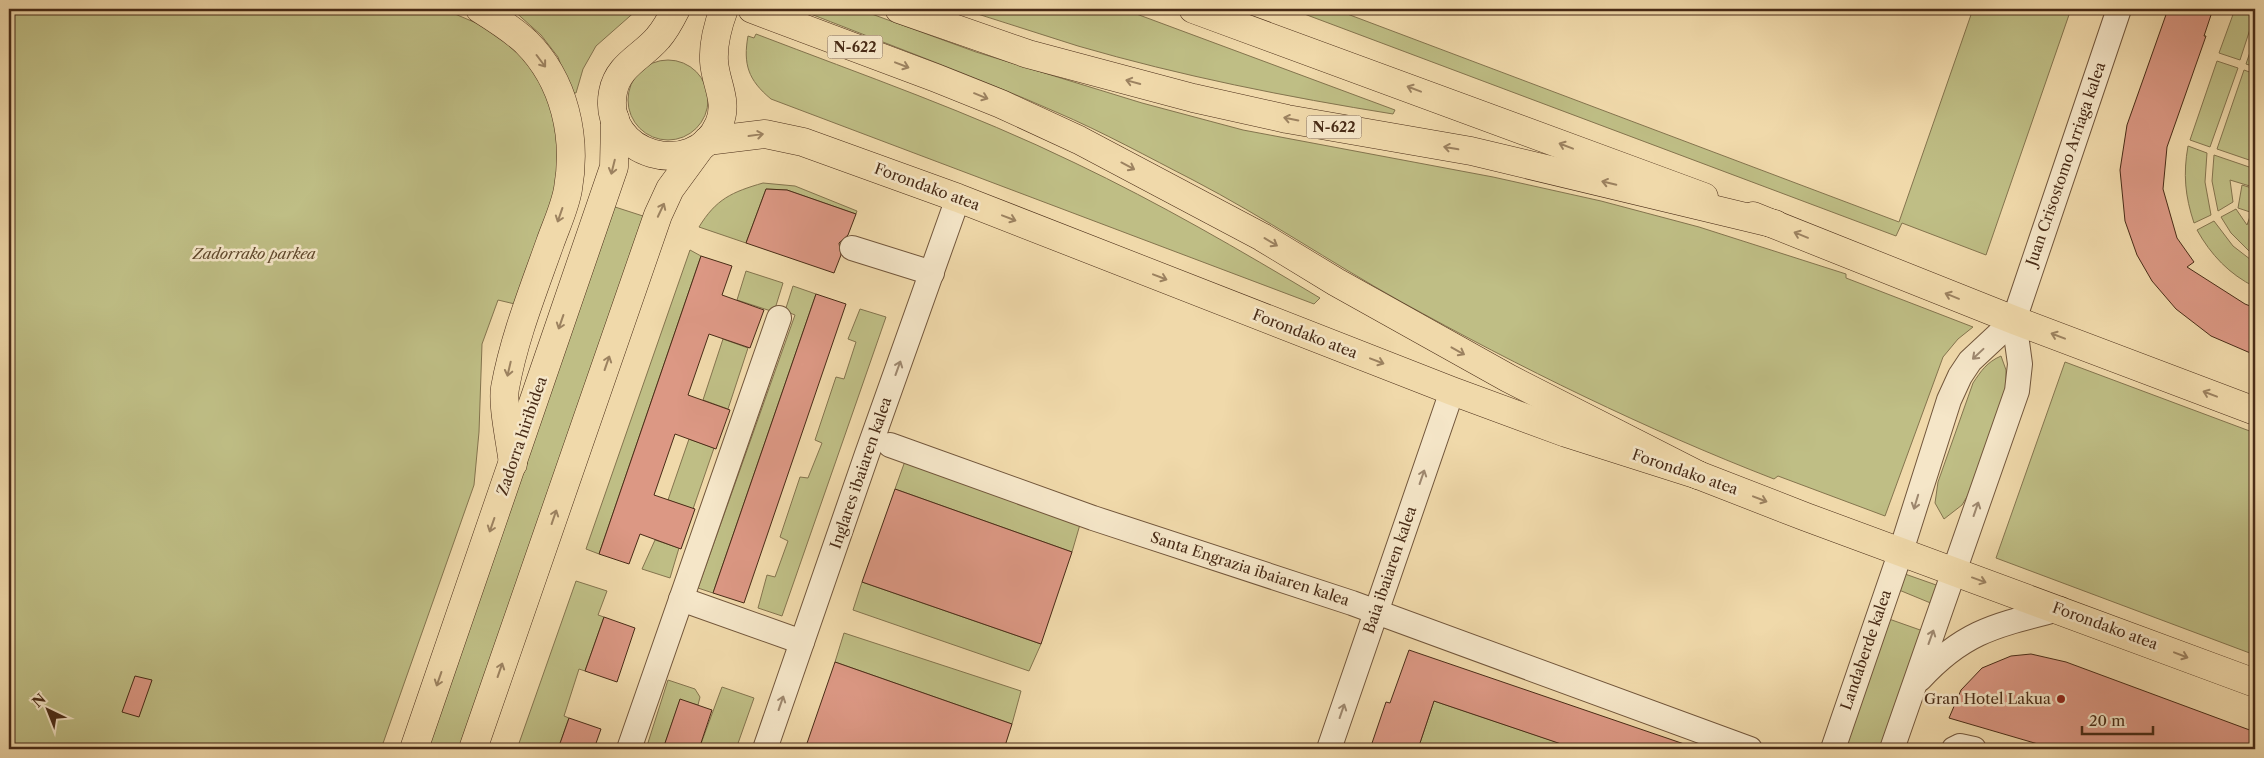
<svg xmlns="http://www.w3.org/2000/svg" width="2264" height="758" font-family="'Libre Caslon Text',serif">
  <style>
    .green { fill: #bfbe85; stroke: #84744e }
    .building { fill: #dc9884; stroke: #482b16 }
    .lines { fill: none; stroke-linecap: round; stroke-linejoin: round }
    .minor-casing { stroke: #72563b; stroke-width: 26 }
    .major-casing { stroke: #482b16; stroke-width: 29 }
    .highway-casing { stroke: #482b16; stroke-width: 29 }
    .minor { stroke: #f5e6c8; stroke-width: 24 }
    .major { stroke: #f0d9aa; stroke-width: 28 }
    .highway { stroke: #f0d9aa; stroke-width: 28 }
    .oneway { stroke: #9c8260 }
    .oneway2 { stroke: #9e886f }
    .poi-dot { fill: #8f2418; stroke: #f5e6c8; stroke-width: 2 }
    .labels { text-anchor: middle; stroke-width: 5; stroke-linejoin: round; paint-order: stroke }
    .shield { fill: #f5e6c8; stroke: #7c634b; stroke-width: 1 }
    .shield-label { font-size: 14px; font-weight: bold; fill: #482b16 }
    .street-label { font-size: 15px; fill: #482b16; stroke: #f5e6c8 }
    .park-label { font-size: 15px; font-style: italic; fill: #60482c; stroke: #f5e6c8 }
    .poi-label { font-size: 15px; fill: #482b16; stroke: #f5e6c8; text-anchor: end }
  </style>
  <rect width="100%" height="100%" fill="#f0d9aa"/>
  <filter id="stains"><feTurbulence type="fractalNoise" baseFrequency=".004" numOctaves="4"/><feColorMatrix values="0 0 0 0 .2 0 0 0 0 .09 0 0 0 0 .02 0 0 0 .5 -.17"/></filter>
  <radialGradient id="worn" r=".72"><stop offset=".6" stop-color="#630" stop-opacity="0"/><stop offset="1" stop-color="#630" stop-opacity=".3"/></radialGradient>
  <g class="green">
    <path d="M9,9H443L493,30L517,50L537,76L554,114L559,139V188L519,305L498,300L482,344L479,432L474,485L381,749H9Z"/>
    <path d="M512,9H638L596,46L583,69L576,93H571L558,57L541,35Z"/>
    <path d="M798,9H858L976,52L1142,103L1243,130L1493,177L1601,201L1699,227L1846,274V278L1973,327L1958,339L1943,357L1885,516L1778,476L1774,479C1645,429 1521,368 1400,301C1330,262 1264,217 1193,180C1148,157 1103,132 1056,112C972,75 884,43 798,9Z"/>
    <path d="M962,9H1123L1395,110L1393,114C1287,97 1181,76 1078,46C1039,34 1001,21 962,9Z"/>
    <path d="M1291,9H1334L1899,222L1973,9H2071L1986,255L1902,223L1896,236Z"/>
    <path d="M2235,9L2255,14L2240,60L2219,53Z"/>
    <path d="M756,34C863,75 972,113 1075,163C1159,203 1240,250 1320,298L1314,304L771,99C748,80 743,64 748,36L754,38Z"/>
    <path d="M2255,37V67L2246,64Z"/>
    <circle cx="668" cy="100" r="40"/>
    <path d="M2217,61L2238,68L2210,147L2190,140Z"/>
    <path d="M2244,70L2255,74V162L2217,149Z"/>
    <path d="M2188,146L2207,153L2205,182L2211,215L2194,223C2185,196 2183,174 2188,146Z"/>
    <path d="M2214,155L2255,169L2253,187L2230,180L2233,202L2218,211L2212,181Z"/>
    <path d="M763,183L795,186L857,211L856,214L787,190L766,189L746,243L699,227C716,199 732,192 763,183Z"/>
    <path d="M2242,185L2255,189V198L2250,212L2238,208Z"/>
    <path d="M2255,202V239L2250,252L2231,233L2221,217L2236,209L2247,225Z"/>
    <path d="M612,206L646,217L461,749H424Z"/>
    <path d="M2214,221L2233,246L2255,263V287C2229,274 2211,255 2197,230Z"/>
    <path d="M690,250L701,256L599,554L586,549Z"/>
    <path d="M746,271L783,283L774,312L737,300Z"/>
    <path d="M793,286L816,294L713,593L698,588L795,315L785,311Z"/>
    <path d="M860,309L886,317L782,616L758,608L767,575L775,577L788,541L780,537L800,477L808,478L822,443L815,440L836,377L844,379L856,342L848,339Z"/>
    <path d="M723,339L748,348L728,409L703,400Z"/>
    <path d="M2001,356L2006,370V391L1971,490L1962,505L1944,519L1935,503L1938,482L1973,383C1981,371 1987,362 2001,356Z"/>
    <path d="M2065,362L2255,433V655L1996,558Z"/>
    <path d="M689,439L714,448L693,509L668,500Z"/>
    <path d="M905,461L1081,521L1072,552L895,489Z"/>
    <path d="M655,540L679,548L670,578L642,569Z"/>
    <path d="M1905,574L1939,586L1933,604L1899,590Z"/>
    <path d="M576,581L607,591L598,615L604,617L585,671L579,669L564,716L569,718L558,749H517Z"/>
    <path d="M862,582L1041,644L1029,671L853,610Z"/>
    <path d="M1889,619L1923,631L1883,749H1844Z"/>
    <path d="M844,633L1021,691L1012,724L835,662Z"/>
    <path d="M668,680L695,689L700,697L698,705L680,700L663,749H646Z"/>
    <path d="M722,687L754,698L736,749H699Z"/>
    <path d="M1434,701L1577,749H1418Z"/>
  </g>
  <g class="building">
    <path d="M2168,9H2213L2204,36H2206L2167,147L2163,189L2177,238L2194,262L2187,267L2245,304L2255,308V355L2211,336L2176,309L2152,281L2137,255L2125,221L2120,170L2127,125Z"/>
    <path d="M766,189L787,190L856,214L848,235L839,243L841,255L834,273L746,243Z"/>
    <path d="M701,256L732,266L722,295L764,310L750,348L709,334L688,395L730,410L716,449L675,434L654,495L695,509L681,549L640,534L629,564L599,554Z"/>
    <path d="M816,294L846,304L744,603L713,593Z"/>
    <path d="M895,489L1072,552L1041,644L862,582Z"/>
    <path d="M604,617L635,628L617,682L585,671Z"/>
    <path d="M1409,650L1690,746L1689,749H1576L1434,701L1418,749H1370L1386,702L1390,703Z"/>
    <path d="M2031,654L2066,662L2255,732V749H2055L1949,718L1961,690L1982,668L2011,656Z"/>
    <path d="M835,662L1012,724L1004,749H805Z"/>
    <path d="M135,676L152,680L139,717L122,712Z"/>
    <path d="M680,699L712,710L699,749H663Z"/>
    <path d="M569,718L601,729L594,749H558Z"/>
  </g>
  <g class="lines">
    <defs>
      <g id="minor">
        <path d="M852,248L932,273"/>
        <path d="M890,445L1093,518L1352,603L1750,749"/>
        <path d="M681,599L802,642"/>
        <path d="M1920,679C1965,630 1998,625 2060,609"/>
        <path d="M629,749L779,318"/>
        <path d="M765,749L867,454L958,198"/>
        <path d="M1329,749L1452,391"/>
        <path d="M1833,749L1901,551L1949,400L1960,376L1970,361L2014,320"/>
        <path d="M1892,749L2017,391L2020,364L2014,320L2119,9"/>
        <path d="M1954,749L1960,746L1974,749"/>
      </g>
      <g id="major">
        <path d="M676,9C671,19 666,29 658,38C642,57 618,65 613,92C601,155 694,182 719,124C729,101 715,83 714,61C713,43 718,25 724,9"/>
        <path d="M1193,9L1704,197"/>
        <path d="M707,141L765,134L803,142L958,198L1452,391L1566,433L1698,475L1806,517L2255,683"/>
        <path d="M1753,216L2014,320L2255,411"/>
        <path d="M414,749L614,167L615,119"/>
        <path d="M473,749L658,215L670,189L700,148"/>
      </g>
      <g id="highway">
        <path d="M480,9C496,19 512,29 526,42C565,81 577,137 568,189C565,207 556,226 550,243C533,291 514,338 505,388C502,405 511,445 513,464"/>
        <path d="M752,9L936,78L1001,104L1079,140L1262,237L1336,282L1508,378L1698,475"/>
        <path d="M899,9L1028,54L1193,98L1287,119L1471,151L1775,224"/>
      </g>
    </defs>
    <use href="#minor" class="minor-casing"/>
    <use href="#major" class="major-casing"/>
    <use href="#highway" class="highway-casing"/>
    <use href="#minor" class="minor"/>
    <use href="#major" class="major"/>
    <use href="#highway" class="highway"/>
  </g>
  <defs><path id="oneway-shaft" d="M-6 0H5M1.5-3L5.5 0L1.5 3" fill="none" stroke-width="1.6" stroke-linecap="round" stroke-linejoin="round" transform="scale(1.25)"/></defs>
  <g class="oneway">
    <use href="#oneway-shaft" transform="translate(541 61) rotate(53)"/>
    <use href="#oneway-shaft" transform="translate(902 65) rotate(21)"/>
    <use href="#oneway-shaft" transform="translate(1133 82) rotate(-165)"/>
    <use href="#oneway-shaft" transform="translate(1414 89) rotate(-159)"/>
    <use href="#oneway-shaft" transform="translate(981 96) rotate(22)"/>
    <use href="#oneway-shaft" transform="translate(1291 119) rotate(-169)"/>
    <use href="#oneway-shaft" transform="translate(756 135) rotate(-8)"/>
    <use href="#oneway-shaft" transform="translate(1566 146) rotate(-159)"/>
    <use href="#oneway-shaft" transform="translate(1451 148) rotate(-170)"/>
    <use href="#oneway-shaft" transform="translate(1128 166) rotate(28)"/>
    <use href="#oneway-shaft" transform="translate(613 167) rotate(104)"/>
    <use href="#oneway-shaft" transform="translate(1609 183) rotate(-167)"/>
    <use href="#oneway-shaft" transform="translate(661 210) rotate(-65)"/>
    <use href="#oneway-shaft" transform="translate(560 215) rotate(109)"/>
    <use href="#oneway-shaft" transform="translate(1009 218) rotate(21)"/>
    <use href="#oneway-shaft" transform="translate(1801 235) rotate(-158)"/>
    <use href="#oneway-shaft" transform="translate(1271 242) rotate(31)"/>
    <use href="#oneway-shaft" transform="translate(1160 277) rotate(21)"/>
    <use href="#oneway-shaft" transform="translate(1952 296) rotate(-158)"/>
    <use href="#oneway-shaft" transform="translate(561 322) rotate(109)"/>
    <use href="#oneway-shaft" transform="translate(2058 336) rotate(-159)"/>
    <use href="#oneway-shaft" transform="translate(1458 351) rotate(29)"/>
    <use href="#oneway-shaft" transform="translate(1377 361) rotate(21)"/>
    <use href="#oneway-shaft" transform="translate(607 363) rotate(-71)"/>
    <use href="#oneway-shaft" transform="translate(509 369) rotate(103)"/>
    <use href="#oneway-shaft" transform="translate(2210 394) rotate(-159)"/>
    <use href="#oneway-shaft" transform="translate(1760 499) rotate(21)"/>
    <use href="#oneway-shaft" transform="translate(554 517) rotate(-71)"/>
    <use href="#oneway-shaft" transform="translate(492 525) rotate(109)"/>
    <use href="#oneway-shaft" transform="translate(1979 580) rotate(20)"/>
    <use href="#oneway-shaft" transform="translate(2181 655) rotate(21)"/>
    <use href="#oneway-shaft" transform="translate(500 670) rotate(-71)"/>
    <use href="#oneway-shaft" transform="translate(439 679) rotate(109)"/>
  </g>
  <g class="oneway2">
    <use href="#oneway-shaft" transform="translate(1978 354) rotate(137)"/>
    <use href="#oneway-shaft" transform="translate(898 368) rotate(-70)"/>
    <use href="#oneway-shaft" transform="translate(1422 477) rotate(-71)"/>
    <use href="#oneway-shaft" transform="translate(1916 502) rotate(107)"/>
    <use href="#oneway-shaft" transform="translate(1976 509) rotate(-71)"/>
    <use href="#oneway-shaft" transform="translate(1931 637) rotate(-70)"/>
    <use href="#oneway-shaft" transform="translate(781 703) rotate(-71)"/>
    <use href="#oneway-shaft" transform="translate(1342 711) rotate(-71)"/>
  </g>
  <circle class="poi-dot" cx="2061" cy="699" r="5"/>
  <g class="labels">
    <g class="shield">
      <rect x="827.5" y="35.5" width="55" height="23" rx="4"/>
      <rect x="1306.5" y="115.5" width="55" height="23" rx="4"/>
    </g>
    <g class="shield-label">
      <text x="855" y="52">N-622</text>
      <text x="1334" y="132">N-622</text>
    </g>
    <g class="street-label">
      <text transform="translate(2066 164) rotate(-71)" y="5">Juan Crisostomo Arriaga kalea</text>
      <text transform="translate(927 187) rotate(20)" y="5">Forondako atea</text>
      <text transform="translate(1305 334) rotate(21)" y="5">Forondako atea</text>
      <text transform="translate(522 436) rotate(-71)" y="5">Zadorra hiribidea</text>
      <text transform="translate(1685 472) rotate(19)" y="5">Forondako atea</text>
      <text transform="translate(861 473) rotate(-71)" y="5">Inglares ibaiaren kalea</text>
      <text transform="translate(1250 569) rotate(18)" y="5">Santa Engrazia ibaiaren kalea</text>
      <text transform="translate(1390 570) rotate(-71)" y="5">Baia ibaiaren kalea</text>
      <text transform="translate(2105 626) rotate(20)" y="5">Forondako atea</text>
      <text transform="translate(1866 650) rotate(-71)" y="5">Landaberde kalea</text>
    </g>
    <g class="park-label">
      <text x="254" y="259">Zadorrako parkea</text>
    </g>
    <g class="poi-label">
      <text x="2051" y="704">Gran Hotel Lakua</text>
    </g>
  </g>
  <rect width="2264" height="758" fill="none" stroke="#f0d9aa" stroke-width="30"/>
  <rect x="10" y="10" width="2244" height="738" fill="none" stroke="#482b16" stroke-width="2.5"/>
  <rect x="15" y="15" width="2234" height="728" fill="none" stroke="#482b16"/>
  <g transform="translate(48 710) rotate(317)" stroke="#f5e6c8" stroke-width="4" paint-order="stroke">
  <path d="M0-4L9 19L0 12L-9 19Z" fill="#482b16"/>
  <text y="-8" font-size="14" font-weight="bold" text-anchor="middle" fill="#482b16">N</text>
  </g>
  <path d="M2082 726v8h71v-8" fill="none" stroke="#482b16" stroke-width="2.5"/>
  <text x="2089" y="726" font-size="15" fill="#482b16" stroke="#f5e6c8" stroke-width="4" paint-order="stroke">20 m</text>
  <rect width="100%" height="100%" filter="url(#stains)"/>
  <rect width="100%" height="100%" fill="url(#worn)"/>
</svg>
